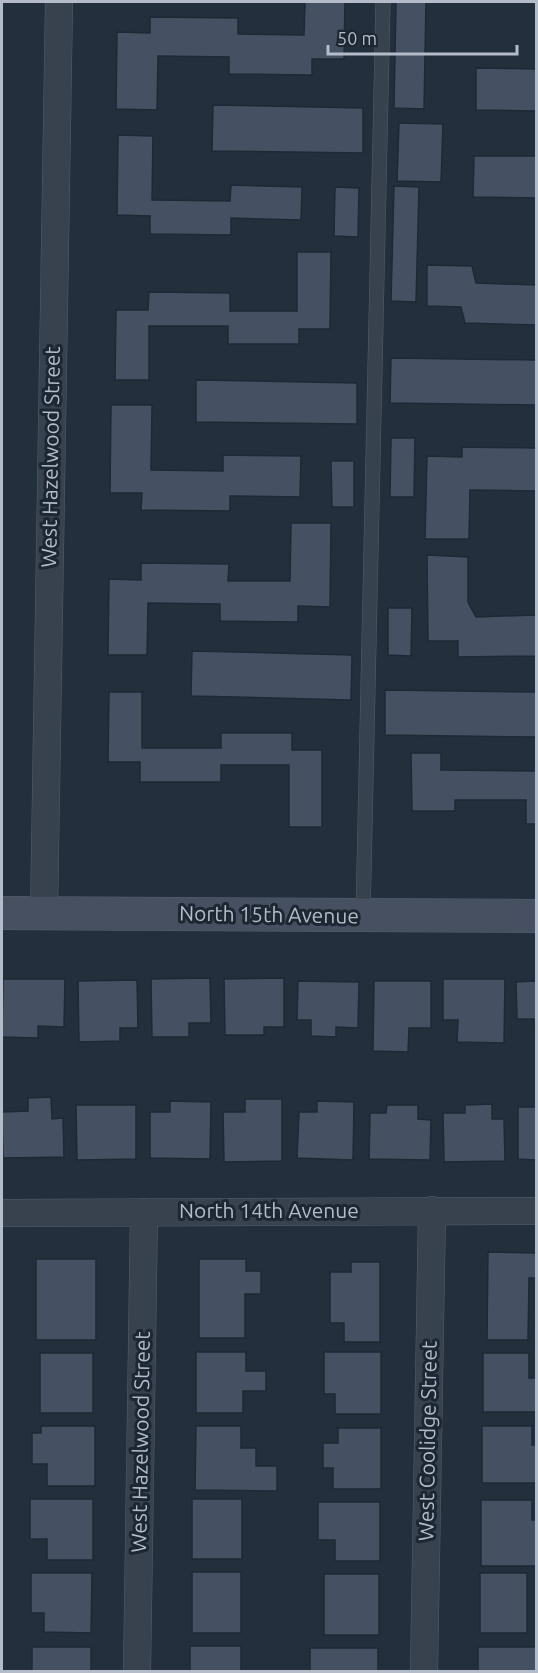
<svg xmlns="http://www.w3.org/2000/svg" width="538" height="1673" font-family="Ubuntu,sans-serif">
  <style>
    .building { fill: #455162; stroke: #1f2835; stroke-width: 1.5 }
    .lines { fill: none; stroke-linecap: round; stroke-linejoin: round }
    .lane-casing { stroke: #565f6c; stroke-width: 15 }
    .street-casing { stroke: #565f6c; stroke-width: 28 }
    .secondary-casing { stroke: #565f6c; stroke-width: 34 }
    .lane { stroke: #38414e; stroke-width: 14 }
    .street { stroke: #38414e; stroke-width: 27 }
    .secondary { stroke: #465061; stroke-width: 33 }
    .labels { text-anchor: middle; stroke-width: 6; stroke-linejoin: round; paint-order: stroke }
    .street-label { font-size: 21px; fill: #b4bcc9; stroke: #1d2633 }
  </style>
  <rect width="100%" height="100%" fill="#242f3e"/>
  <g class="building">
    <path d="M305,2H345L344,59H312V75L229,74V57L158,56L157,110L116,109L117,32L150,33V17L238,18V34L304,35Z"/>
    <path d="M396,2H426L424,109L394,108Z"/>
    <path d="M476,68L536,69V111L476,110Z"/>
    <path d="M213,105L363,108V153L212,151Z"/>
    <path d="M399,123L443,124L441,182L397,181Z"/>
    <path d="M118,135L153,136L152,200L230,201L231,185L302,187L301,220L231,218V235L150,234V216L117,215Z"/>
    <path d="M474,156H536V198L473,197Z"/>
    <path d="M394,186L419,187L416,302L391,301Z"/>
    <path d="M335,187L359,188L358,237L334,236Z"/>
    <path d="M297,252H331L330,329H299V344H228V326H149V380H115L116,310H148L149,292L230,293V311H297Z"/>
    <path d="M427,265L472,266L476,283L536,285V325L465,323L461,307L427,306Z"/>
    <path d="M391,358L536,360V405L390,403Z"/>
    <path d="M196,380L357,383V424L196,422Z"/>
    <path d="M111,405H152L151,470L223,471V455L301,456L300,497L230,496V511L141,510L142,493H110Z"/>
    <path d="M391,438H415L414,497H390Z"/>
    <path d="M462,447L536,448V491L470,490L469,539H425L427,456L462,457Z"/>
    <path d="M331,461H354V507H332Z"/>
    <path d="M291,523H331L330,607L298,606V622L220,621V604L148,603L147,655H108L109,579L141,580V563L229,564L228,581H290Z"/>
    <path d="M427,555L468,557V602L476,617L536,615V656L458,657V641H428Z"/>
    <path d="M388,608H412L411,656L388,655Z"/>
    <path d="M192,651L352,655L351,700L191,696Z"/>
    <path d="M385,690L536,692V737L385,735Z"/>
    <path d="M109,692H142V748H221V733H292V750H322V827H289V765H221V782H140V762H108Z"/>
    <path d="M411,753H441V770L536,771V824H526V800H455V811H412Z"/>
    <path d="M210,978L211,1023H189V1037H152L151,979Z"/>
    <path d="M284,978V1027H264V1035H225L224,979Z"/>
    <path d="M3,979H65L64,1027L38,1026V1038L2,1037Z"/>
    <path d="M443,979H505L504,1043L457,1042L458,1020H443Z"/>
    <path d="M137,980L138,1028H120V1041L79,1042L78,981Z"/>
    <path d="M298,981L359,982L358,1028L336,1027V1037L311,1036V1020H297Z"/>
    <path d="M374,981H431V1028H409L408,1052L373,1051Z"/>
    <path d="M536,981V1028H534V1019H517L516,982Z"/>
    <path d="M51,1097L52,1119L63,1118L64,1157L3,1158L2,1112L28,1111V1098Z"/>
    <path d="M245,1099H282V1161L224,1162L223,1112H245Z"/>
    <path d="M170,1101L211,1102L210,1159L150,1158V1112H170Z"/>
    <path d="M317,1101L354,1102L353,1160L297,1158L299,1112H317Z"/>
    <path d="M492,1104V1119H504L505,1161L444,1162L443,1113H465V1105Z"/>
    <path d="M76,1105H136V1159L77,1160Z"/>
    <path d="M387,1105H418V1119L431,1120L430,1160L369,1159L370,1113H386Z"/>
    <path d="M518,1107H536V1160L518,1159Z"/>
    <path d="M488,1252L536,1253V1278H529L528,1340H487Z"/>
    <rect x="36" y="1259" width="60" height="81"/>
    <path d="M199,1259H246V1271H261V1294H245V1338H199Z"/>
    <path d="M351,1262H380V1342H344V1323H330V1272H351Z"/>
    <path d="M196,1352H246V1371H266V1391H243V1413H196Z"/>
    <path d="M324,1352H381V1414H335V1394H324Z"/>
    <rect x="40" y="1353" width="53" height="60"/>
    <path d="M483,1353H529V1378H536V1412H483Z"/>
    <path d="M41,1426H95V1486H47V1464H32V1433H41Z"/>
    <path d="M196,1426H241V1448H256V1466H277V1491L195,1490Z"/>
    <path d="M482,1426H532V1445H536V1483H482Z"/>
    <path d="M338,1428H381V1489H333V1468H323V1443H338Z"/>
    <path d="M30,1499H93V1560H47V1539H30Z"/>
    <rect x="192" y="1499" width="50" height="60"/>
    <path d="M481,1500H532V1520H536V1566H481Z"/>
    <path d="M318,1502H380V1561H335V1540H318Z"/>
    <rect x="192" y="1572" width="49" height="61"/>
    <path d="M31,1573H92L91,1633L44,1632V1613H31Z"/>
    <rect x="480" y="1573" width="47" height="60"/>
    <rect x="324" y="1574" width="55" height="61"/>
    <rect x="190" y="1646" width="51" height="26"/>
    <rect x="32" y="1647" width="59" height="25"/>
    <rect x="478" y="1647" width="58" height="25"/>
    <rect x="310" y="1648" width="68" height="24"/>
  </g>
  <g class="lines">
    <defs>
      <path id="lane" d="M363,916L383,2"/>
      <g id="street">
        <path d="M44,913L59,2"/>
        <path d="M2,1213L536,1211"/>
        <path d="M137,1672L144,1212"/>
        <path d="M424,1672L432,1210"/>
      </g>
      <path id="secondary" d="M2,913L536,916"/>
    </defs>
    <use href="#lane" class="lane-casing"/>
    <use href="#street" class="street-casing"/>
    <use href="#secondary" class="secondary-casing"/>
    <use href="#lane" class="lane"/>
    <use href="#street" class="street"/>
    <use href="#secondary" class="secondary"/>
  </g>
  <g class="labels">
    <g class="street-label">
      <text transform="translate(51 457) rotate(-89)" y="7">West Hazelwood Street</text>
      <text transform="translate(269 915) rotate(1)" y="7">North 15th Avenue</text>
      <text x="269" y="1218">North 14th Avenue</text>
      <text transform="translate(428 1441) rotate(-89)" y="7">West Coolidge Street</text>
      <text transform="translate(141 1442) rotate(-89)" y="7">West Hazelwood Street</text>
    </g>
  </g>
  <rect width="538" height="1673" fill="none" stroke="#b4bcc9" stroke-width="6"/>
  <path d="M328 45v9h189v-9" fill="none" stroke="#b4bcc9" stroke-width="3"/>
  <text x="337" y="45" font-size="18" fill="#b4bcc9" stroke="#1d2633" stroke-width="4.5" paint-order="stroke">50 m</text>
</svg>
